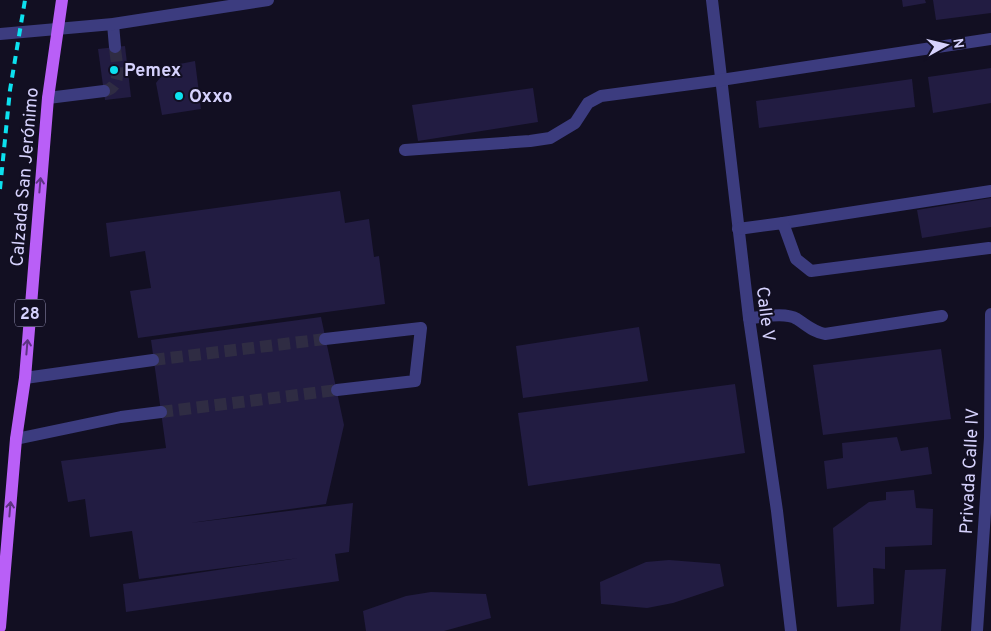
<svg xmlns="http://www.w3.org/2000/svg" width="991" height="631" font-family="Overpass,sans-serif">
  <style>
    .building { fill: #221c42 }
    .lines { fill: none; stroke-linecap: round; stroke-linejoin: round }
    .minor-tunnel { stroke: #2f2c43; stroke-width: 12; stroke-dasharray: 12 6; stroke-linecap: butt }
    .minor { stroke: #3c3c7f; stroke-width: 12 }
    .major { stroke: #b95ff7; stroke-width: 12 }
    .rail { stroke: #0ce1ef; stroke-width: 4; stroke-dasharray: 8 6; stroke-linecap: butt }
    .oneway { stroke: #5d3382 }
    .poi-dot { fill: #0ce1ef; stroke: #120f22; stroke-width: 2 }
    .labels { text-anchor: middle; stroke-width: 4; stroke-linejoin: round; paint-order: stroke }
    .shield { fill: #120f22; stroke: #9b98bb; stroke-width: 1 }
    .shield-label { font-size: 16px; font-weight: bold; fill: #d6d2fd }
    .poi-label { font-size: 18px; font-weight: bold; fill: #d6d2fd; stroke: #120f22; text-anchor: start }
    .street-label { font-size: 18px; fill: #d6d2fd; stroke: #120f22 }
  </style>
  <rect width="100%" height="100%" fill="#120f22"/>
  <g class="building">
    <path d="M902,0H925L926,3L903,7Z"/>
    <path d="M933,0H991V13L936,20Z"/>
    <path d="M125,46L131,97L105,100L98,49Z"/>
    <path d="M195,61L201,109L162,115L156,83L169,66Z"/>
    <path d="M991,68V103L933,113L928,77Z"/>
    <path d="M912,79L915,107L759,128L756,101Z"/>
    <path d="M533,88L538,122L418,141L412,105Z"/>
    <path d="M340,191L345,223L369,219L374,257L379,256L385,304L138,338L130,291L151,288L145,251L110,257L106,223Z"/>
    <path d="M991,198V227L922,238L917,210Z"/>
    <path d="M321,317L344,425L326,504L190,523L353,503L349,552L335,554L339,581L126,612L123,584L299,558L139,579L132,531L90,537L85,499L68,502L61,461L166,448L151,340Z"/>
    <path d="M639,327L648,381L523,398L516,346Z"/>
    <path d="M941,349L951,419L823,435L813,365Z"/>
    <path d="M735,384L745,453L528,486L518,413Z"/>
    <path d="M897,437L901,451L928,447L932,474L827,489L824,461L843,458L842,443Z"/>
    <path d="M914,490L916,508L933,509L932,545L885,547V569L873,568L874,604L837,607L833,528L869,502L886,500V492Z"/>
    <path d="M669,560L720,564L724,586L673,603L647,608L601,604L600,582L646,562Z"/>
    <path d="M946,569L941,631H900L905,570Z"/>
    <path d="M431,592L486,594L491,618L444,631H366L363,611L406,596Z"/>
  </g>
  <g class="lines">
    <g class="minor-tunnel">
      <path d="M104,91C124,87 116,63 115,47"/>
      <path d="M153,360L325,339"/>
      <path d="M161,412L337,390"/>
    </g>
    <g class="minor">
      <path d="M712,0L749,318L777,511L791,631"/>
      <path d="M113,24L115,47"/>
      <path d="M0,34L113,24L268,0"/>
      <path d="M48,98L104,91"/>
      <path d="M405,150L530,141L550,138L575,123L588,103L601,96L721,80L991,39"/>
      <path d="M783,223L991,191"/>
      <path d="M738,229L783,223L796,259L811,271L989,248"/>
      <path d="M749,318C763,317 785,312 797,319C808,326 812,331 825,334L942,316"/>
      <path d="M325,339L421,328L415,381L337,390"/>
      <path d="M25,378L153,360"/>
      <path d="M16,439L121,417L161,412"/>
      <path d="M977,631L990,438L991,314"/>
    </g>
    <path class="major" d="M0,627L16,439L25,378L48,98L62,0"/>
    <path class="rail" d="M0,189L10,90L25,0"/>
  </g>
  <defs><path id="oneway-shaft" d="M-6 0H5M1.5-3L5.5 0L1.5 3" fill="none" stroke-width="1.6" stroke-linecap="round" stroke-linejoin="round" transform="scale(1.25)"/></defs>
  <g class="oneway">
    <use href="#oneway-shaft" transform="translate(40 185) rotate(-85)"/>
    <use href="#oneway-shaft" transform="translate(27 347) rotate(-85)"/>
    <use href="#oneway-shaft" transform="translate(10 509) rotate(-85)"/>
  </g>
  <g class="poi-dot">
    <circle cx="114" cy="70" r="5"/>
    <circle cx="179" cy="96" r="5"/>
  </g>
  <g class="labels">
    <rect class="shield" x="15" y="299.5" width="30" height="27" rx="4"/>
    <g class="shield-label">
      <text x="30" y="319">28</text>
    </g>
    <g class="poi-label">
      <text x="124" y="76">Pemex</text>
      <text x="189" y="102">Oxxo</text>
    </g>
    <g class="street-label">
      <text transform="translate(24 177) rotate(-85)" y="6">Calzada San Jerónimo</text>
      <text transform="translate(766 314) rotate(83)" y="6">Calle V</text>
      <text transform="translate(969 471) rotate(-87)" y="6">Privada Calle IV</text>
    </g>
  </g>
  <g transform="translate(946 45) rotate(82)" stroke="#120f22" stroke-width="4" paint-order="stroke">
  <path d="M0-4L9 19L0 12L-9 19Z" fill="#d6d2fd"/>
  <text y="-8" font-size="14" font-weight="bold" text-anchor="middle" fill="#d6d2fd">N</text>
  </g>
</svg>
